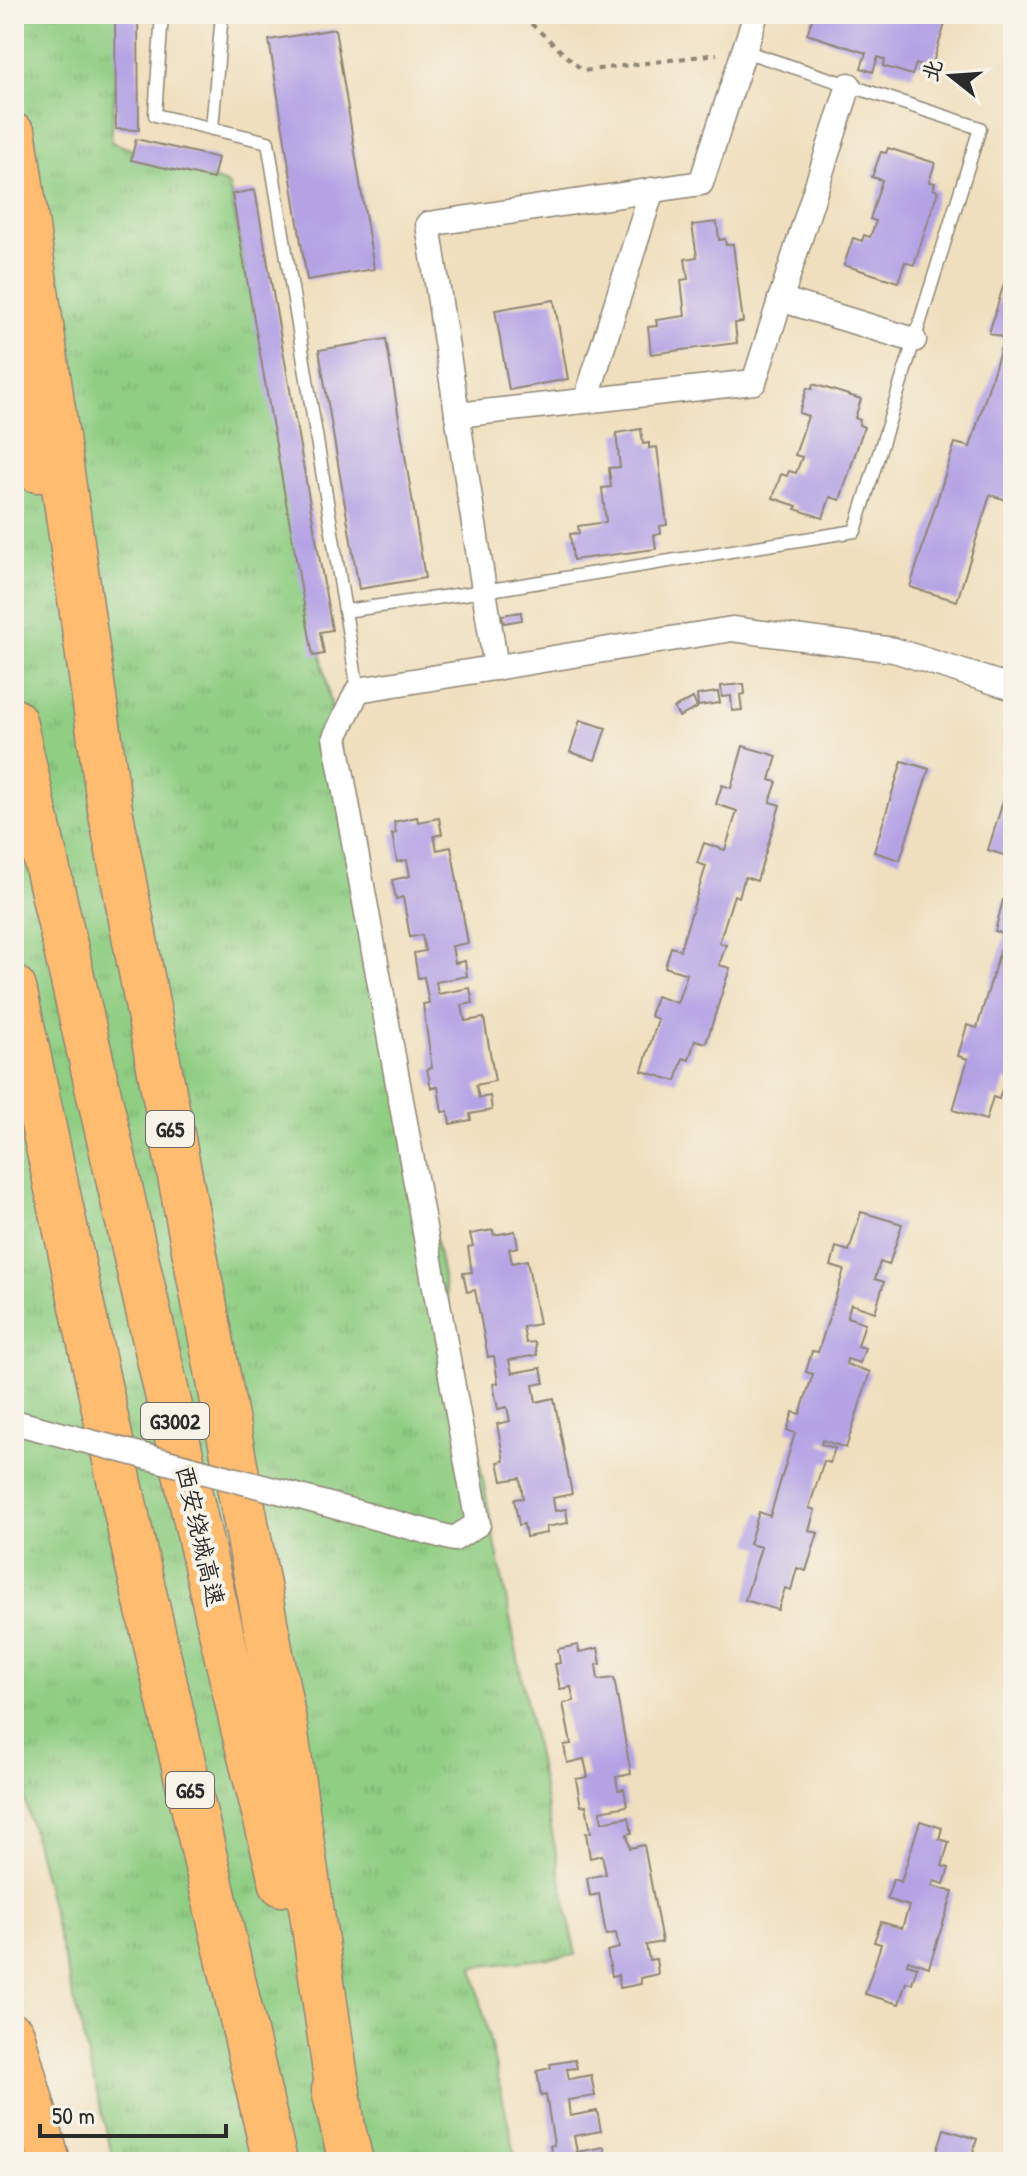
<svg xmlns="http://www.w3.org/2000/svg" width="1027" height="2176" font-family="'Patrick Hand','LXGW WenKai TC',sans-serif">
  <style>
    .grass { fill: url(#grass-tufts); stroke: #5e7c57; stroke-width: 2 }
    .building { fill: #b4a2e5 }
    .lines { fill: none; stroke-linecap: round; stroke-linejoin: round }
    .service-casing { stroke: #8e8574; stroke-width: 15 }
    .minor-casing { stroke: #8e8574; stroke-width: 27 }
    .trunk-casing { stroke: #8e8574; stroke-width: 43 }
    .motorway-casing { stroke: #8e8574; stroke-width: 47 }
    .path { stroke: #8e8574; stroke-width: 4; stroke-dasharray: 6 6; stroke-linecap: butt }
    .service { stroke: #fff; stroke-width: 12 }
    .minor { stroke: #fff; stroke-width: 24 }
    .trunk { stroke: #febc71; stroke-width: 40 }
    .motorway { stroke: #febc71; stroke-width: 44 }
    .minor-bridge-casing { stroke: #8e8574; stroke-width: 27; stroke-linecap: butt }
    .minor-bridge { stroke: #fff; stroke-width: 24 }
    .labels { text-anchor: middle; stroke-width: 8; stroke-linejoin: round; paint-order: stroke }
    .shield { fill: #f7f3e8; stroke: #686764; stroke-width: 2 }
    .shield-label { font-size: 22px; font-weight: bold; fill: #2b2b2b }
    .street-label { font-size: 24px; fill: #2b2b2b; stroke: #f7f3e8 }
  </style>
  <defs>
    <pattern id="grass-tufts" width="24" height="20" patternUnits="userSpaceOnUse" patternTransform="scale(2)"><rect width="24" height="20" fill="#90ce83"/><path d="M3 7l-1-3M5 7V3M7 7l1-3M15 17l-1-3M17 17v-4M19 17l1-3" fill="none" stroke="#7cb171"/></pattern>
  </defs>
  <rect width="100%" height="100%" fill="#f7f3e8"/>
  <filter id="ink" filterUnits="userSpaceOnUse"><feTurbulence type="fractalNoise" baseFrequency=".0125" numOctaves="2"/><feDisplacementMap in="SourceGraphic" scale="16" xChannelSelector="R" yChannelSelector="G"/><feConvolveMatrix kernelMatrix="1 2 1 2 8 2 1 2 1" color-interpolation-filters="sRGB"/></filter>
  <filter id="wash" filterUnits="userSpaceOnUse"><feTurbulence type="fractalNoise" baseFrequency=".006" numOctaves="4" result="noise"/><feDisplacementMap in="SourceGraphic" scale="32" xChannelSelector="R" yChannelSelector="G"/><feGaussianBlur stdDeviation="1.8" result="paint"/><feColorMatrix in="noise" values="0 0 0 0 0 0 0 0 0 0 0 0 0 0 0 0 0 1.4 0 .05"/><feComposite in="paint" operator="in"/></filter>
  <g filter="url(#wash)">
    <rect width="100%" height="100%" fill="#f0dfbe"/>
    <path class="grass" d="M14,14H121L111,142L229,185L576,1955L473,1967L517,2162H114L14,1756Z"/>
    <g id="blocks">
      <g class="building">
        <path d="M115,14H138L139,130L116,129Z"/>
        <path d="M814,14H948L931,69L916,64L912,75L883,66L885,60L878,57L873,72L861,68L866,53L807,34Z"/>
        <path d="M335,29L374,269L307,280L269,40Z"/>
        <path d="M136,139L218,158L213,179L131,160Z"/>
        <path d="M888,148L935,163L929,182L935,183L933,189L938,191L914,265L905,262L898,282L844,265L853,238L862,241L864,235L870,237L876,221L870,219L882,180L872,177L881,152L886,153Z"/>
        <path d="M255,190L332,630L320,632L324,654L313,656L232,194Z"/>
        <path d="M717,222L719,240L725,239L726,245L733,244L743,322L735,323L737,343L651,354L648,327L657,326L656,320L685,316L681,280L688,279L685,259L697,257L692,225Z"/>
        <path d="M1012,257L1013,502L990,495L957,601L910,587L955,443L970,447L1004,338L989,333Z"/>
        <path d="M554,300L568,379L509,390L495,310Z"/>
        <path d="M386,339L425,578L359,589L319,350Z"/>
        <path d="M813,384L861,399L855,418L860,420L859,425L864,427L840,500L830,497L823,518L795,509L797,506L773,498L781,474L787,476L789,471L796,473L802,457L795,455L808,416L799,413L807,388L812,389Z"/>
        <path d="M641,429L643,444L649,443V448L657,447L667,525L660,526L661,534L654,535L656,549L573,560L570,534L579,533L578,526L606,522L602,488L611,487L609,468L620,467L616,433Z"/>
        <path d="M521,612L522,620L504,623L502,615Z"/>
        <path d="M744,684L745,694L740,695L742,710L732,711L731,696L722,697L721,686Z"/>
        <path d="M718,692L720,703L698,706L697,695Z"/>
        <path d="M693,698L697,708L679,717L674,708Z"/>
        <path d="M580,720L606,728L595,760L570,752Z"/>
        <path d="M743,746L777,756L770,780L777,782L770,802L780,805L757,881L745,877L739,897L734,895L719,943L726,945L719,965L730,968L706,1043L695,1040L689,1060L683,1058L676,1081L642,1071L658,1019L650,1016L656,996L677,1003L687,974L665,967L671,947L680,950L706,866L697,863L704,843L725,850L737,811L716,804L722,785L731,788Z"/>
        <path d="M902,761L929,769L900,860L874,852Z"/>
        <path d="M1012,772H1013V858L988,850Z"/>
        <path d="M417,817L418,822L439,818L442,834L434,836L437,850L451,847L468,943L452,946L455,963L465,961L467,976L436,982L438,994L470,988L473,1003L462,1005L465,1021L484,1018L495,1081L476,1085L479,1098L490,1096L492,1110L470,1114L471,1120L450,1124L448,1111L442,1112L438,1087L431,1088L427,1069L432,1068L423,1004L429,1003L424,977L418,978L414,953L425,951L422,935L410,937L403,897L396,899L392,880L410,876L407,860L397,862L392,834L396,833L394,822Z"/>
        <path d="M1003,900L1013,903V1082L1005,1079L999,1099L993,1097L986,1120L953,1110L968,1059L958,1056L967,1025L977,1028L1005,934L995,931Z"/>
        <path d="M861,1212L902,1224L889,1265L880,1262L875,1279L884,1282L875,1312L851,1304L847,1317L865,1323L858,1346L865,1348L860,1363L847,1359L846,1364L870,1372L846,1448L822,1440L821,1444L835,1448L830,1463L824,1461L809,1508L815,1510L809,1530L818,1533L806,1571L797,1568L791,1590L785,1588L778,1610L745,1600L761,1547L749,1544L759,1512L770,1516L795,1433L787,1430L793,1412L800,1414L813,1374L806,1372L812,1351L818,1352L844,1270L831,1266L836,1247L849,1251Z"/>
        <path d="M493,1230L494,1235L515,1231L518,1247L509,1249L512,1263L527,1260L539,1324L523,1327L526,1343L535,1342L537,1355L509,1360L512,1373L541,1368L544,1383L533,1385L536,1402L554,1398L572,1494L553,1498L555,1511L566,1509L568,1523L546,1527L547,1533L526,1537L524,1524L519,1525L514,1499L523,1498L520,1478L502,1481L498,1462L504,1461L497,1424L510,1421L507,1407L498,1409L493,1384L498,1383L494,1356L488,1357L475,1290L467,1292L463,1273L472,1272L468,1247L473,1246L470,1234Z"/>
        <path d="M578,1645L579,1652L598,1648L601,1664L596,1665L598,1680L614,1678L631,1774L616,1777L618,1790L624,1789L627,1806L600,1811L602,1822L629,1817L632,1833L627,1834L630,1848L644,1845L662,1942L646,1945L649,1960L656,1959L658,1974L640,1978L641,1984L620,1988L618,1975L612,1976L607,1951L619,1948L616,1933L606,1935L599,1894L590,1896L587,1878L606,1874L602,1855L590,1858L586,1833L591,1832L586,1805L581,1806L576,1779L588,1777L584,1759L567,1763L564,1745L571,1744L563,1703L574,1701L571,1687L560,1689L555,1664L560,1663L558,1649Z"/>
        <path d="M920,1821L942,1828L939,1839L949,1842L942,1866L949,1868L944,1884L934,1881L932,1886L953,1892L929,1967L908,1960L907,1964L917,1967L912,1983L906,1982L899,2004L865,1994L881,1944L874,1942L881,1922L902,1928L909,1906L887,1899L893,1879L901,1882Z"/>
        <path d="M575,2060L577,2068L567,2069L569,2079L591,2075L595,2096L568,2100L570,2116L597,2111L601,2131L574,2136L577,2152L604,2147L606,2162H553L550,2146L554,2145L546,2095L541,2096L537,2071L551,2068L550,2064Z"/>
        <path d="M944,2129L977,2139L970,2162H934Z"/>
      </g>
    </g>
  </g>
  <g filter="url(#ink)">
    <use href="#blocks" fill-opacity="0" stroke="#8e8574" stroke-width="2"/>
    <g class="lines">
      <defs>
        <g id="service">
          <path d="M162,14L155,115L268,142L358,690"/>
          <path d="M212,129L222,14"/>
          <path d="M345,611L484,591L855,531L980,128L744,51"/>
        </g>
        <g id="minor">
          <path d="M780,299L914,340"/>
          <path d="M586,400L652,190"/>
          <path d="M457,415L754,382L849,85"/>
          <path d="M496,668L428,224L701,183L756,14"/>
          <path d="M282,1492L454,1539L478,1524L335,737L358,690L732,629L894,650L1013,688"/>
        </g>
        <path id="trunk" d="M14,2034L50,2162"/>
        <g id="motorway">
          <path d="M14,136L110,809L285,1727L342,2120"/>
          <path d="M14,366L37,470"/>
          <path d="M14,721L244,1732L282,1884"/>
          <path d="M14,988L134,1549L275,2162"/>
          <path d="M334,2090L351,2162"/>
        </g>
      </defs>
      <use href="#service" class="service-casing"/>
      <use href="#minor" class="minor-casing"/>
      <use href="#trunk" class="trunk-casing"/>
      <use href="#motorway" class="motorway-casing"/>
      <path class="path" d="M525,14L526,19L583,71L717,54"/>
      <use href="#service" class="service"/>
      <use href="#minor" class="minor"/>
      <use href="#trunk" class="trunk"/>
      <use href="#motorway" class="motorway"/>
      <defs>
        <path id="minor-bridge" d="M14,1422L282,1492"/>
      </defs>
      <use href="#minor-bridge" class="minor-bridge-casing"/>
      <use href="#minor-bridge" class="minor-bridge"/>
    </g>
  </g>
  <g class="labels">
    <g class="shield">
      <rect x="146" y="1111" width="48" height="36" rx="6"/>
      <rect x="141" y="1403" width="68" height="36" rx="6"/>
      <rect x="166" y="1772" width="48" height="36" rx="6"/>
    </g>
    <g class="shield-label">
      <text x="170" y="1137">G65</text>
      <text x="175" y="1429">G3002</text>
      <text x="190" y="1798">G65</text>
    </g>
    <g class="street-label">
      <text transform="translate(200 1536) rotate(77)" y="8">西安绕城高速</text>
    </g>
  </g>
  <rect width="1027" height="2176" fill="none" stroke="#f7f3e8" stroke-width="48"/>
  <g transform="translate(951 76) rotate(287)" stroke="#f7f3e8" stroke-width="6" paint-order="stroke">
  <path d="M0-6L14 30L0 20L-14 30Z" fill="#2b2b2b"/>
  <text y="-12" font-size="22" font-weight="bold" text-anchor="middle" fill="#2b2b2b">北</text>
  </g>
  <path d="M40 2124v12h186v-12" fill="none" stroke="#2b2b2b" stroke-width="4"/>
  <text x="52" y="2124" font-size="24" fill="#2b2b2b" stroke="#f7f3e8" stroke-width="6" paint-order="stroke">50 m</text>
</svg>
